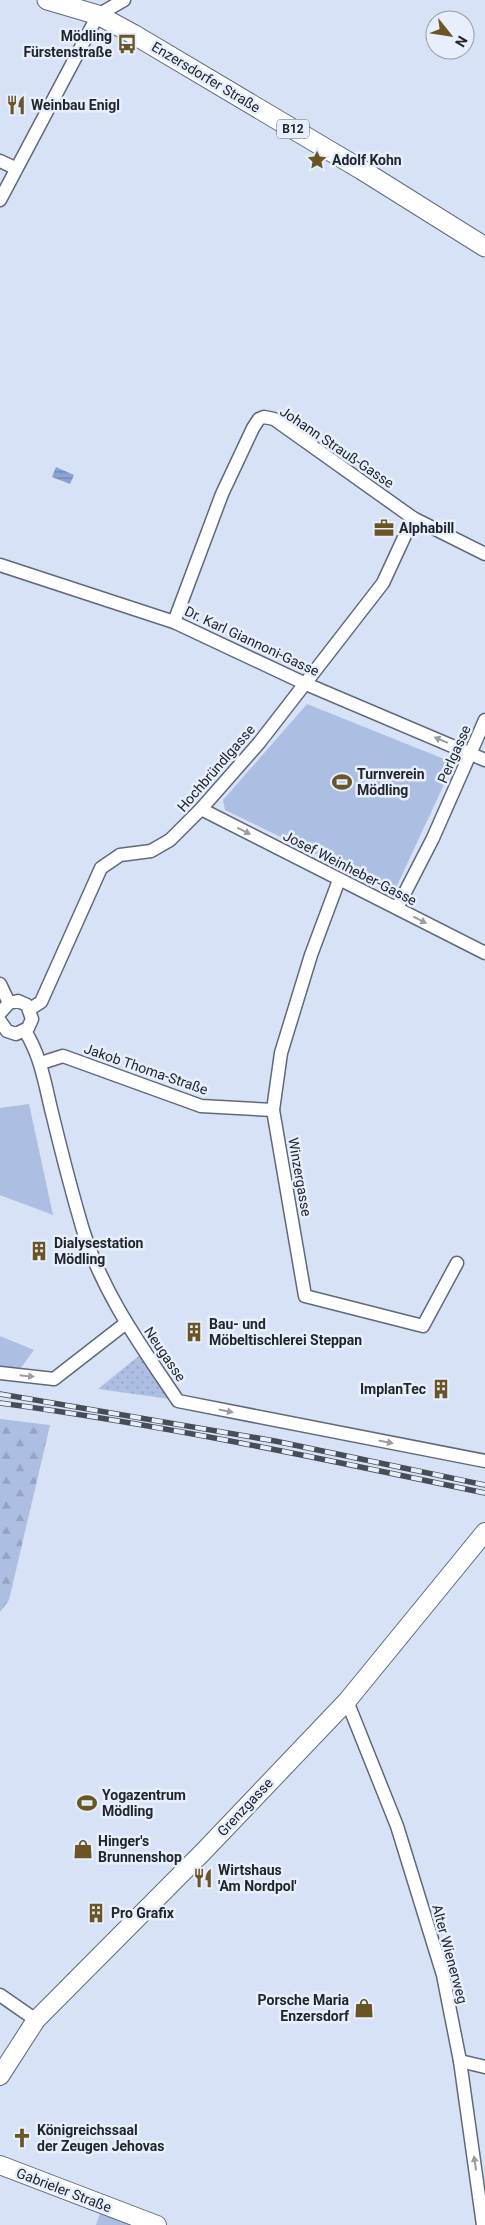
<svg xmlns="http://www.w3.org/2000/svg" width="485" height="2225" font-family="Roboto,sans-serif">
  <style>
    .green { fill: #adbee3 }
    .forest { fill: url(#forest-firs) }
    .garden { fill: url(#garden-dots) }
    .water { fill: url(#water-rules) }
    .lines { fill: none; stroke-linecap: round; stroke-linejoin: round }
    .street-casing { stroke: #60697c; stroke-width: 15 }
    .secondary-casing { stroke: #60697c; stroke-width: 20 }
    .primary-casing { stroke: #60697c; stroke-width: 21 }
    .street { stroke: #fff; stroke-width: 12 }
    .secondary { stroke: #fff; stroke-width: 18 }
    .primary { stroke: #fff; stroke-width: 19 }
    .rail-casing { stroke: #474d57; stroke-width: 5.5 }
    .rail { stroke: #e8effc; stroke-width: 4; stroke-dasharray: 11; stroke-linecap: butt }
    .oneway { fill: #9b9da0 }
    .labels { text-anchor: middle; stroke-width: 5; stroke-linejoin: round; paint-order: stroke }
    .shield { fill: #e8effc; stroke: #5d626a; stroke-width: 1 }
    .shield-label { font-size: 12px; font-weight: bold; fill: #21252c }
    .poi-label { font-size: 14px; font-weight: bold; fill: #21252c; stroke: #e8effc; text-anchor: start }
    .street-label { font-size: 14px; fill: #21252c; stroke: #e8effc }
  </style>
  <defs>
    <pattern id="forest-firs" width="22" height="20" patternUnits="userSpaceOnUse" patternTransform="scale(1.25)"><rect width="22" height="20" fill="#adbee3"/><path d="M5 1l3.5 6h-7zM16 11l3.5 6h-7z" fill="#95a3c3"/></pattern>
    <pattern id="garden-dots" width="8" height="8" patternUnits="userSpaceOnUse" patternTransform="scale(1.25)"><rect width="8" height="8" fill="#adbee3"/><path d="M2 2h.1M6 6h.1" fill="none" stroke="#95a3c3" stroke-width="1.8" stroke-linecap="round"/></pattern>
    <pattern id="water-rules" width="6" height="5" patternUnits="userSpaceOnUse" patternTransform="scale(1.25)"><rect width="6" height="5" fill="#8ba2d5"/><path d="M0 2.5h6" fill="none" stroke="#7184ad"/></pattern>
  </defs>
  <rect width="100%" height="100%" fill="#d7e2f7"/>
  <g class="green">
    <path d="M307,704L454,763L394,892L225,810L223,800Z"/>
    <path d="M29,1104L53,1215L0,1195V1108Z"/>
    <path d="M0,1336L34,1350L20,1369L0,1366Z"/>
    <path d="M100,2213L132,2225H96Z"/>
  </g>
  <path class="forest" d="M0,1419L50,1425L9,1600L0,1612Z"/>
  <path class="garden" d="M140,1355L170,1399L98,1389Z"/>
  <path class="water" d="M56,467L74,475L70,484L52,477Z"/>
  <g class="lines">
    <defs>
      <g id="street">
        <path d="M0,161L15,168"/>
        <path d="M0,200L98,15L124,0"/>
        <path d="M0,565L174,622L306,684L485,760"/>
        <path d="M174,622L222,494L253,428L259,419L264,417L274,419L413,518L485,554"/>
        <path d="M201,809L485,953"/>
        <path d="M339,880L311,955L281,1053L273,1110L305,1296L423,1326L457,1263"/>
        <path d="M397,908L433,838L485,720"/>
        <path d="M0,984L9,1003"/>
        <path d="M30,1009L41,1002L101,868L120,855L151,851L170,840L201,809L259,743L383,583L413,518"/>
        <path d="M0,1013L9,1003L18,1001L27,1005L32,1019L28,1028L16,1034L7,1031L0,1021"/>
        <path d="M25,1031C42,1058 45,1086 53,1117C62,1154 72,1193 83,1230C103,1294 142,1347 178,1401L485,1461"/>
        <path d="M41,1063L63,1056L201,1106L273,1110"/>
        <path d="M0,1373L54,1379L126,1323"/>
        <path d="M347,1701L397,1826L443,1975L460,2061L483,2225"/>
        <path d="M0,1995L36,2020"/>
        <path d="M460,2061L485,2067"/>
      </g>
      <g id="secondary">
        <path d="M0,2076L36,2020L203,1852L347,1701L485,1532"/>
        <path d="M0,2165L157,2225"/>
      </g>
      <path id="primary" d="M47,0L98,15L133,34L362,170L485,247"/>
    </defs>
    <use href="#street" class="street-casing"/>
    <use href="#secondary" class="secondary-casing"/>
    <use href="#primary" class="primary-casing"/>
    <use href="#street" class="street"/>
    <use href="#secondary" class="secondary"/>
    <use href="#primary" class="primary"/>
    <defs>
      <g id="rail">
        <path d="M0,1394L275,1441L485,1485"/>
        <path d="M0,1403C163,1425 324,1459 485,1493"/>
      </g>
    </defs>
    <use href="#rail" class="rail-casing"/>
    <use href="#rail" class="rail"/>
  </g>
  <defs><path id="oneway-solid" d="M-6-.8H1V-3.2L6.5 0L1 3.2V.8H-6Z" transform="scale(1.25)"/></defs>
  <g class="oneway">
    <use href="#oneway-solid" transform="translate(441 740) rotate(-157)"/>
    <use href="#oneway-solid" transform="translate(244 831) rotate(27)"/>
    <use href="#oneway-solid" transform="translate(420 920) rotate(27)"/>
    <use href="#oneway-solid" transform="translate(27 1376) rotate(6)"/>
    <use href="#oneway-solid" transform="translate(226 1411) rotate(11)"/>
    <use href="#oneway-solid" transform="translate(386 1442) rotate(11)"/>
    <use href="#oneway-solid" transform="translate(475 2163) rotate(-98)"/>
  </g>
  <defs>
    <symbol id="bus-bare" viewBox="-9 -9 18 18"><path d="M-5-6H5V4H4V6H2V4H-2V6H-4V4H-5ZM-3.5-4V0h7V-4ZM-3.5 1.2v1.5H-2V1.2ZM2 1.2v1.5H3.5V1.2Z" fill="#6b5525" stroke="#e8effc" stroke-width="2.5" paint-order="stroke"/></symbol>
    <symbol id="restaurant-bare" viewBox="-9 -9 18 18"><path d="M-5-6h1v4h1v-4h1v4h1v-4h1v5L-1.5 .5V6h-2V.5L-5-1ZM5-6V6H3V1.5H1.5Q1.5-4 5-6Z" fill="#6b5525" stroke="#e8effc" stroke-width="2.5" paint-order="stroke"/></symbol>
    <symbol id="sight-bare" viewBox="-9 -9 18 18"><path d="M0-6L1.8-2.2L6-1.7L2.9 1.2L3.7 5.4L0 3.3L-3.7 5.4L-2.9 1.2L-6-1.7L-1.8-2.2Z" fill="#6b5525" stroke="#e8effc" stroke-width="2.5" paint-order="stroke"/></symbol>
    <symbol id="office-bare" viewBox="-9 -9 18 18"><path d="M-6-3h4V-5.5h4V-3h4V5H-6ZM-1-4.5V-3h2v-1.5ZM-6 0V1H6V0Z" fill="#6b5525" stroke="#e8effc" stroke-width="2.5" paint-order="stroke"/></symbol>
    <symbol id="stadium-bare" viewBox="-9 -9 18 18"><path d="M0-5a6.5 5 0 1 0 0 10a6.5 5 0 1 0 0-10ZM-3.5-1.8h7v3.6h-7Z" fill="#6b5525" stroke="#e8effc" stroke-width="2.5" paint-order="stroke"/></symbol>
    <symbol id="building-bare" viewBox="-9 -9 18 18"><path d="M-4-6H4V6H1V3H-1V6H-4ZM-2.5-4.3h1.7v1.8h-1.7ZM.8-4.3h1.7v1.8H.8ZM-2.5-1h1.7V.8h-1.7ZM.8-1h1.7V.8H.8Z" fill="#6b5525" stroke="#e8effc" stroke-width="2.5" paint-order="stroke"/></symbol>
    <symbol id="shop-bare" viewBox="-9 -9 18 18"><path d="M-5-2.5h2.3a2.7 3.5 0 0 1 5.4 0H5L5.5 6h-11ZM-1.5-2.5h3a1.5 2.3 0 0 0-3 0Z" fill="#6b5525" stroke="#e8effc" stroke-width="2.5" paint-order="stroke"/></symbol>
    <symbol id="church-bare" viewBox="-9 -9 18 18"><path d="M-1.2-6h2.4v3.5h3.3v2.4h-3.3V6h-2.4V-.1h-3.3v-2.4h3.3Z" fill="#6b5525" stroke="#e8effc" stroke-width="2.5" paint-order="stroke"/></symbol>
  </defs>
  <g fill-rule="evenodd">
    <use href="#bus-bare" x="113" y="30" width="28" height="28"/>
    <use href="#restaurant-bare" x="2" y="91" width="28" height="28"/>
    <use href="#sight-bare" x="303" y="146" width="28" height="28"/>
    <use href="#office-bare" x="370" y="514" width="28" height="28"/>
    <use href="#stadium-bare" x="328" y="768" width="28" height="28"/>
    <use href="#building-bare" x="25" y="1237" width="28" height="28"/>
    <use href="#building-bare" x="180" y="1318" width="28" height="28"/>
    <use href="#building-bare" x="427" y="1375" width="28" height="28"/>
    <use href="#stadium-bare" x="73" y="1789" width="28" height="28"/>
    <use href="#shop-bare" x="69" y="1835" width="28" height="28"/>
    <use href="#restaurant-bare" x="189" y="1864" width="28" height="28"/>
    <use href="#building-bare" x="82" y="1899" width="28" height="28"/>
    <use href="#shop-bare" x="350" y="1994" width="28" height="28"/>
    <use href="#church-bare" x="8" y="2124" width="28" height="28"/>
  </g>
  <g class="labels">
    <rect class="shield" x="277" y="119.5" width="32" height="19" rx="4"/>
    <g class="shield-label">
      <text x="293" y="133">B12</text>
    </g>
    <g class="poi-label">
      <text x="112" y="41" text-anchor="end">Mödling<tspan x="112" dy="16">Fürstenstraße</tspan></text>
      <text x="31" y="110">Weinbau Enigl</text>
      <text x="332" y="165">Adolf Kohn</text>
      <text x="399" y="533">Alphabill</text>
      <text x="357" y="779">Turnverein<tspan x="357" dy="16">Mödling</tspan></text>
      <text x="54" y="1248">Dialysestation<tspan x="54" dy="16">Mödling</tspan></text>
      <text x="209" y="1329">Bau- und<tspan x="209" dy="16">Möbeltischlerei Steppan</tspan></text>
      <text x="426" y="1394" text-anchor="end">ImplanTec</text>
      <text x="102" y="1800">Yogazentrum<tspan x="102" dy="16">Mödling</tspan></text>
      <text x="98" y="1846">Hinger's<tspan x="98" dy="16">Brunnenshop</tspan></text>
      <text x="218" y="1875">Wirtshaus<tspan x="218" dy="16">'Am Nordpol'</tspan></text>
      <text x="111" y="1918">Pro Grafix</text>
      <text x="349" y="2005" text-anchor="end">Porsche Maria<tspan x="349" dy="16">Enzersdorf</tspan></text>
      <text x="37" y="2135">Königreichssaal<tspan x="37" dy="16">der Zeugen Jehovas</tspan></text>
    </g>
    <g class="street-label">
      <text transform="translate(206 77) rotate(31)" y="5">Enzersdorfer Straße</text>
      <text transform="translate(337 447) rotate(34)" y="5">Johann Strauß-Gasse</text>
      <text transform="translate(252 641) rotate(25)" y="5">Dr. Karl Giannoni-Gasse</text>
      <text transform="translate(454 754) rotate(-66)" y="5">Perlgasse</text>
      <text transform="translate(216 768) rotate(-49)" y="5">Hochbründlgasse</text>
      <text transform="translate(350 868) rotate(27)" y="5">Josef Weinheber-Gasse</text>
      <text transform="translate(146 1069) rotate(19)" y="5">Jakob Thoma-Straße</text>
      <text transform="translate(300 1177) rotate(80)" y="5">Winzergasse</text>
      <text transform="translate(165 1354) rotate(56)" y="5">Neugasse</text>
      <text transform="translate(245 1807) rotate(-47)" y="5">Grenzgasse</text>
      <text transform="translate(450 1954) rotate(75)" y="5">Alter Wienerweg</text>
      <text transform="translate(64 2190) rotate(21)" y="5">Gabrieler Straße</text>
    </g>
  </g>
  <g transform="translate(450 35) rotate(120)"><circle r="24" fill="#e8effc" stroke="#989ea9"/>
  <path d="M0-4L9 19L0 12L-9 19Z" fill="#6b5525"/>
  <text y="-8" font-size="14" font-weight="bold" text-anchor="middle" fill="#21252c">N</text>
  </g>
</svg>
